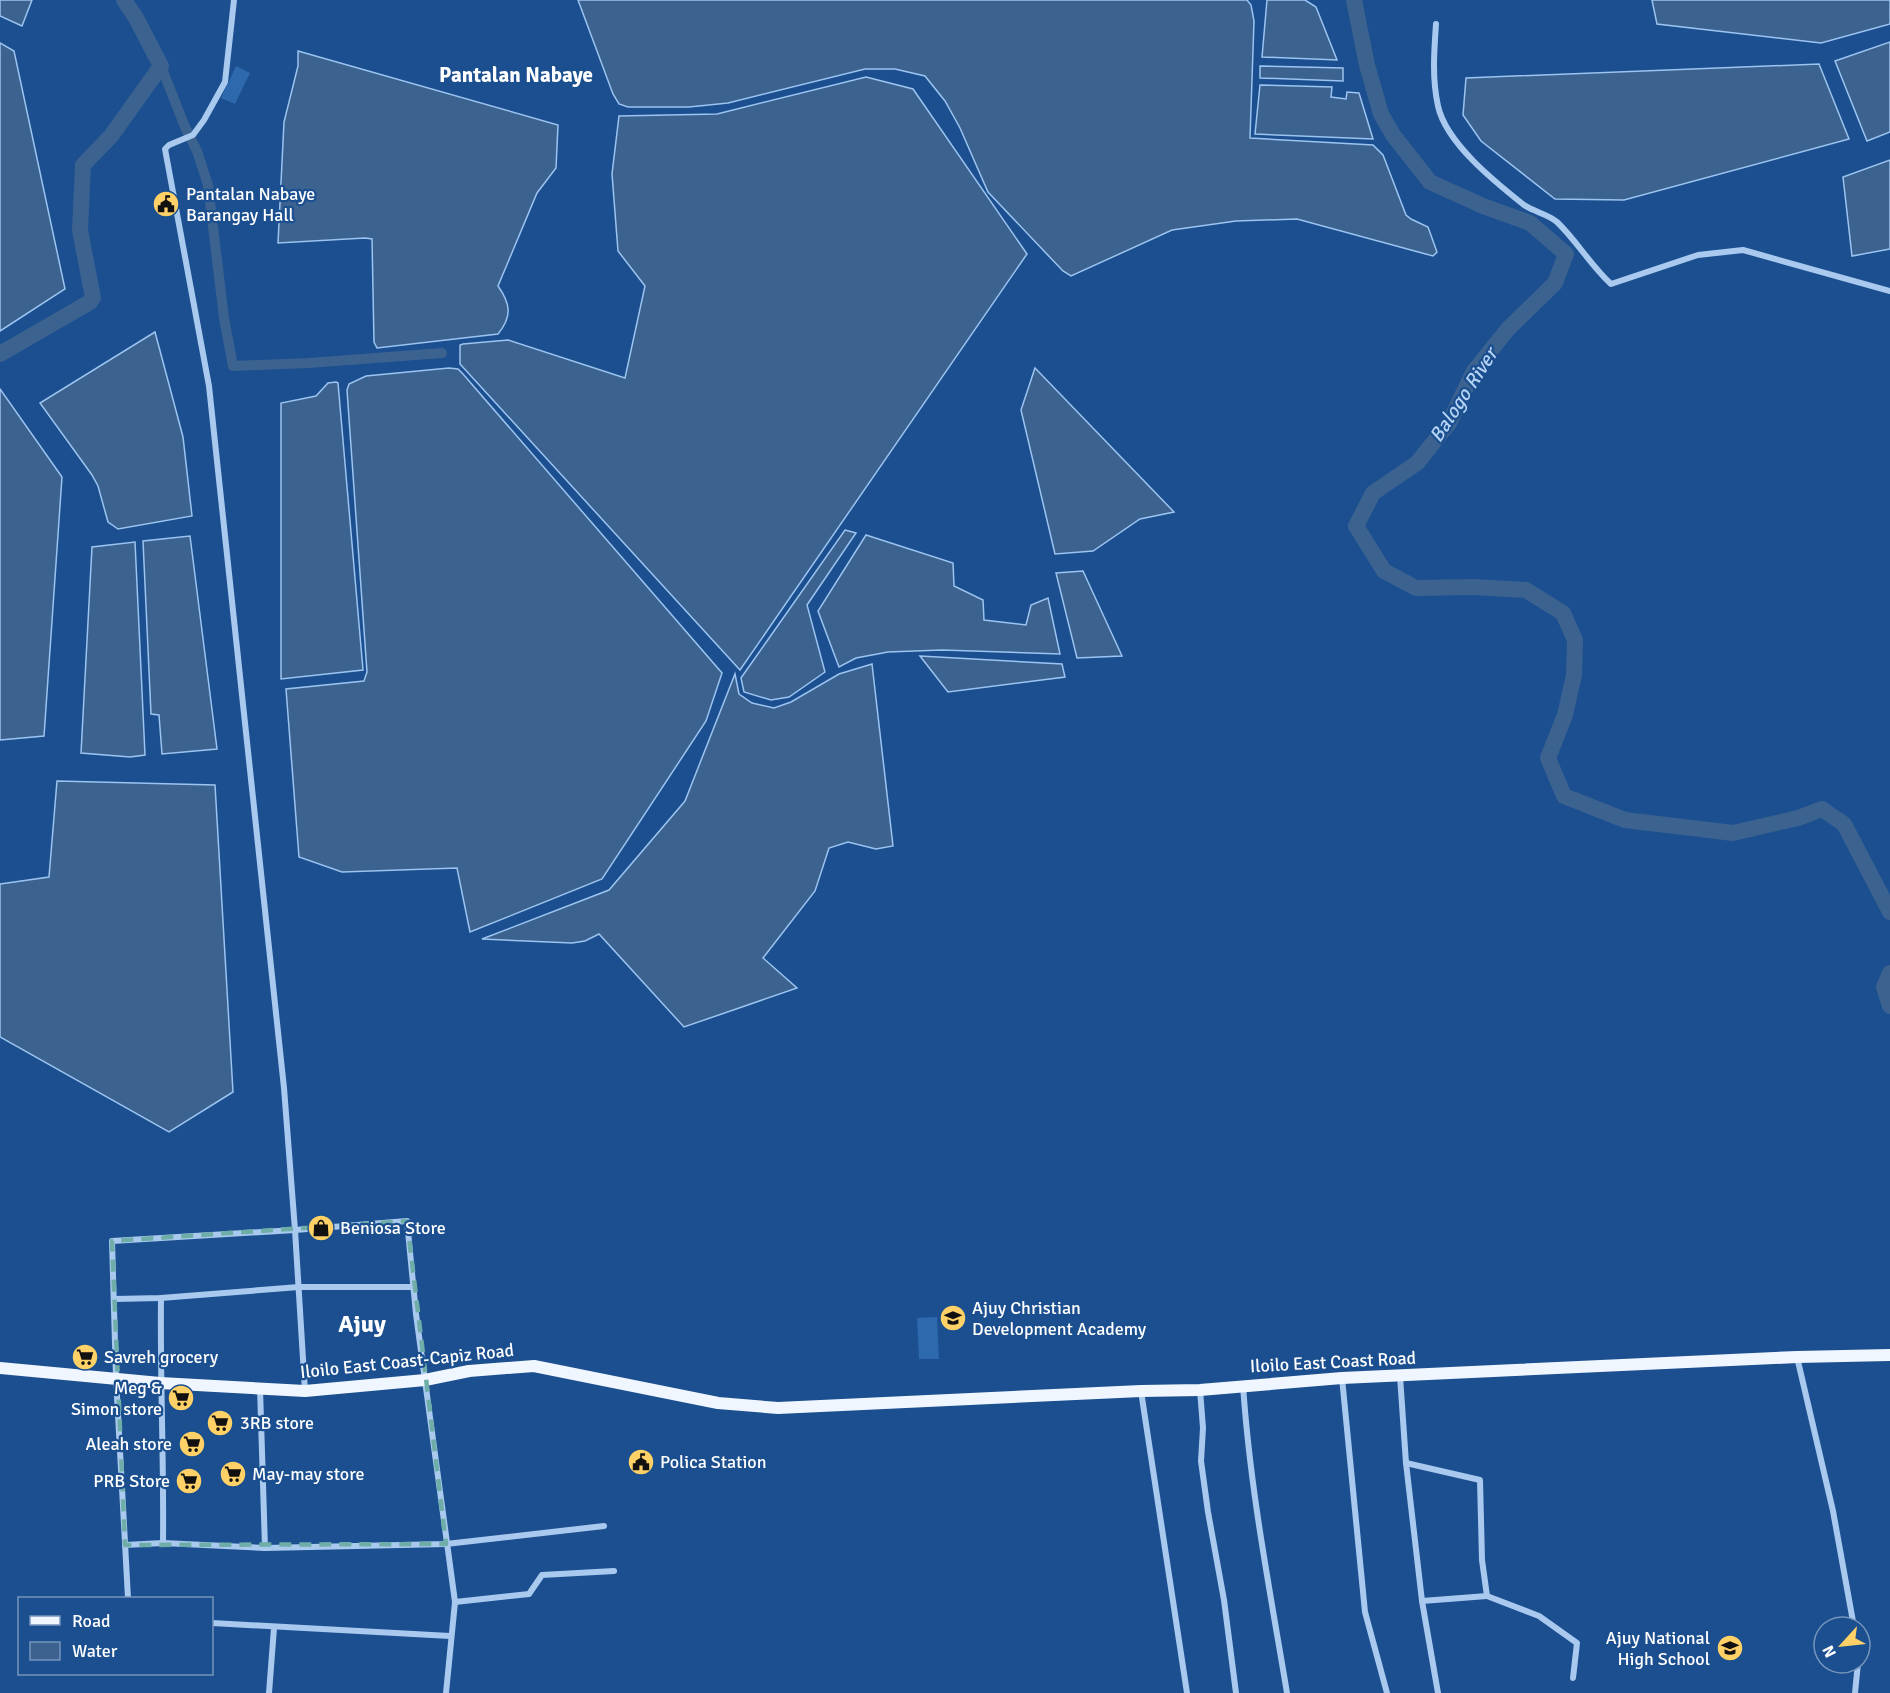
<svg xmlns="http://www.w3.org/2000/svg" width="1890" height="1693" font-family="Signika,sans-serif">
  <style>
    .green { fill: #2e69ad }
    .water { fill: #3c6290; stroke: #9cc4f0; stroke-width: 1.5 }
    .lines { fill: none; stroke-linecap: round; stroke-linejoin: round }
    .canal { stroke: #3c6290; stroke-width: 10 }
    .river { stroke: #3c6290; stroke-width: 16 }
    .street { stroke: #a9c9ee; stroke-width: 6 }
    .primary { stroke: #f0f6ff; stroke-width: 12 }
    .marked { fill: none; stroke: #6fada8; stroke-width: 4.5; stroke-dasharray: 12 8; stroke-linejoin: round }
    .labels { text-anchor: middle; stroke-width: 4.5; stroke-linejoin: round; paint-order: stroke }
    .poi-label { font-size: 18px; fill: #fff; stroke: #1b4f8f; text-anchor: start }
    .street-label { font-size: 18px; fill: #fff; stroke: #1b4f8f }
    .water-label { font-size: 20px; font-style: italic; fill: #b5d3f5; stroke: #1b4f8f }
    .quarter-label { font-size: 21px; font-weight: bold; fill: #fff; stroke: #1b4f8f }
    .district-label { font-size: 24px; font-weight: bold; fill: #fff; stroke: #1b4f8f }
  </style>
  <rect width="100%" height="100%" fill="#1b4f8f"/>
  <g class="green">
    <path d="M236,66L250,73L235,104L221,98Z"/>
    <path d="M937,1317L939,1359H919L917,1318Z"/>
  </g>
  <g class="water">
    <path d="M0,0H32L22,26L0,16Z"/>
    <path d="M578,0H1247L1251,5L1254,21L1250,138L1373,145L1383,155L1406,215L1411,219L1428,227L1437,252L1433,256L1297,219L1236,221L1172,230L1071,276L1063,271L988,192L960,128L945,101L925,76L895,69H865L728,103L689,107H628L619,104L613,94Z"/>
    <path d="M1267,0H1305L1316,7L1337,60L1262,57Z"/>
    <path d="M1652,0H1890V24L1821,43L1657,24Z"/>
    <path d="M1890,42V132L1867,141L1835,61Z"/>
    <path d="M0,43L14,51L65,289L0,331Z"/>
    <path d="M298,51L558,125L556,168L537,193L498,286C510,303 513,316 498,334L377,348L374,342L372,239L365,238L278,243L284,122L298,66Z"/>
    <path d="M1819,64L1849,139L1624,200L1555,199L1481,141L1463,115L1466,78Z"/>
    <path d="M1260,66L1343,68V81L1260,78Z"/>
    <path d="M866,77L913,89L1027,254L740,670L460,364V345L463,344L508,340L625,378L645,286L618,251L612,174L619,116L717,114Z"/>
    <path d="M1260,85L1332,87L1331,97L1346,99L1347,92L1359,93L1373,139L1255,134Z"/>
    <path d="M1890,160V249L1852,256L1843,177Z"/>
    <path d="M155,332L183,437L192,516L118,529L108,522L98,486L92,475L40,403Z"/>
    <path d="M449,368L458,369L463,374L722,673L706,721L602,879L470,932L457,868L342,872L299,857L286,689L364,681L367,672L347,390L349,384L366,376Z"/>
    <path d="M1035,368L1174,512L1140,519L1093,551L1055,554L1021,410Z"/>
    <path d="M336,382L338,383L363,670L281,679V403L316,396L328,383Z"/>
    <path d="M0,389L62,477L44,736L0,740Z"/>
    <path d="M845,530L856,533L807,605L825,672L789,697L771,700L744,692L741,678Z"/>
    <path d="M866,535L953,563L954,586L983,600L984,620L1026,625L1031,605L1048,598L1060,654L942,650L888,652L856,658L839,667L818,611Z"/>
    <path d="M190,536L217,749L162,754L159,715L151,714L143,541Z"/>
    <path d="M135,542L145,755L130,757L81,753L92,547Z"/>
    <path d="M1083,571L1122,656L1077,658L1056,573Z"/>
    <path d="M920,656L1062,664L1065,677L948,692Z"/>
    <path d="M872,664L893,846L876,849L848,842L829,848L815,891L763,958L797,988L684,1027L599,934L585,941L572,943L482,939L609,890L685,801L735,674L739,694L752,703L774,708L791,702L839,674Z"/>
    <path d="M57,781L215,785L233,1092L169,1132L0,1037V884L49,877Z"/>
  </g>
  <g class="lines">
    <path class="canal" d="M161,66L185,127L197,151L208,185L224,318L233,366L309,363L442,353"/>
    <g class="river">
      <path d="M1354,0L1367,65L1381,114L1393,135L1430,182L1483,206L1530,223L1566,254L1555,283L1508,329L1474,371L1449,423L1417,463L1373,493L1356,526L1384,571L1416,588L1474,587L1526,590L1563,613L1575,640L1574,675L1565,715L1548,758L1564,796L1625,820L1733,833L1798,818L1822,809L1844,824L1890,912"/>
      <path d="M0,354L90,302L93,298L80,230L83,165L111,136L161,66L136,18L124,0"/>
      <path d="M1890,973L1884,987L1890,1006"/>
    </g>
    <g class="street">
      <path d="M234,0L225,82L204,120L193,135L169,145L165,149L209,386L284,1088L295,1230L305,1391"/>
      <path d="M1436,24C1434,52 1432,79 1438,106C1446,143 1495,182 1524,205C1534,212 1548,214 1557,222C1577,241 1591,266 1611,284L1698,255L1743,250L1890,291"/>
      <path d="M161,1298C160,1380 164,1461 163,1543"/>
      <path d="M114,1299L161,1298L299,1287H413"/>
      <path d="M1797,1357L1833,1511L1854,1627"/>
      <path d="M1400,1376L1406,1463L1422,1601L1438,1693"/>
      <path d="M1342,1378L1365,1612L1387,1693"/>
      <path d="M1243,1385C1250,1489 1270,1591 1287,1693"/>
      <path d="M260,1388L265,1548"/>
      <path d="M1200,1390L1203,1428L1201,1461L1208,1512L1224,1600L1236,1693"/>
      <path d="M1141,1391L1187,1693"/>
      <path d="M1406,1463L1480,1480L1482,1560L1487,1596L1539,1616L1577,1643L1573,1678"/>
      <path d="M125,1545L163,1543L265,1548L446,1544L604,1526"/>
      <path d="M128,1598L116,1378L112,1241L295,1230L407,1221L416,1314L455,1602L446,1693"/>
      <path d="M1422,1601L1487,1596"/>
      <path d="M455,1602L529,1594L542,1575L614,1571"/>
      <path d="M212,1623L450,1636"/>
      <path d="M269,1693L274,1628"/>
      <path d="M1855,1693L1858,1663"/>
    </g>
    <path class="primary" d="M0,1368L160,1383L305,1391L425,1380L469,1371L534,1366L718,1403L778,1408L1141,1391L1200,1390L1342,1378L1797,1357L1890,1355"/>
  </g>
  <path class="marked" d="M407,1221L446,1544L125,1545L112,1241Z"/>
  <defs>
    <symbol id="civic-disc" viewBox="-11 -11 22 22"><circle r="9.5" fill="#ffd166" stroke="#1b4f8f"/><path d="M-.6-6.5H3V-4.5H.6V-3L4-1V1h2V6H-6V1h2V-1L-.6-3ZM-1.2 2.5V6h2.4V2.5Z" fill="#111"/></symbol>
    <symbol id="shop-disc" viewBox="-11 -11 22 22"><circle r="9.5" fill="#ffd166" stroke="#1b4f8f"/><path d="M-5-2.5h2.3a2.7 3.5 0 0 1 5.4 0H5L5.5 6h-11ZM-1.5-2.5h3a1.5 2.3 0 0 0-3 0Z" fill="#111"/></symbol>
    <symbol id="school-disc" viewBox="-11 -11 22 22"><circle r="9.5" fill="#ffd166" stroke="#1b4f8f"/><path d="M0-5L7-2L0 1L-7-2ZM-4 1L0 2.5L4 1V4Q0 6-4 4Z" fill="#111"/></symbol>
    <symbol id="supermarket-disc" viewBox="-11 -11 22 22"><circle r="9.5" fill="#ffd166" stroke="#1b4f8f"/><path d="M-6-5.5h2.5l.6 2H6L4.5 2H-2.5L-4.4-4H-6ZM-1.5 3.2a1.3 1.3 0 1 0 .1 0ZM3 3.2a1.3 1.3 0 1 0 .1 0Z" fill="#111"/></symbol>
  </defs>
  <g fill-rule="evenodd">
    <use href="#civic-disc" x="151" y="189" width="30" height="30"/>
    <use href="#shop-disc" x="306" y="1213" width="30" height="30"/>
    <use href="#school-disc" x="938" y="1303" width="30" height="30"/>
    <use href="#supermarket-disc" x="70" y="1342" width="30" height="30"/>
    <use href="#supermarket-disc" x="166" y="1383" width="30" height="30"/>
    <use href="#supermarket-disc" x="205" y="1408" width="30" height="30"/>
    <use href="#supermarket-disc" x="177" y="1429" width="30" height="30"/>
    <use href="#civic-disc" x="626" y="1447" width="30" height="30"/>
    <use href="#supermarket-disc" x="218" y="1459" width="30" height="30"/>
    <use href="#supermarket-disc" x="174" y="1466" width="30" height="30"/>
    <use href="#school-disc" x="1715" y="1633" width="30" height="30"/>
  </g>
  <g class="labels">
    <g class="poi-label">
      <text x="186" y="200">Pantalan Nabaye<tspan x="186" dy="21">Barangay Hall</tspan></text>
      <text x="340" y="1234">Beniosa Store</text>
      <text x="972" y="1314">Ajuy Christian<tspan x="972" dy="21">Development Academy</tspan></text>
      <text x="104" y="1363">Savreh grocery</text>
      <text x="162" y="1394" text-anchor="end">Meg &amp;<tspan x="162" dy="21">Simon store</tspan></text>
      <text x="240" y="1429">3RB store</text>
      <text x="172" y="1450" text-anchor="end">Aleah store</text>
      <text x="660" y="1468">Polica Station</text>
      <text x="252" y="1480">May-may store</text>
      <text x="170" y="1487" text-anchor="end">PRB Store</text>
      <text x="1710" y="1644" text-anchor="end">Ajuy National<tspan x="1710" dy="21">High School</tspan></text>
    </g>
    <g class="street-label">
      <text transform="translate(407 1361) rotate(-6)" y="6">Iloilo East Coast-Capiz Road</text>
      <text transform="translate(1333 1362) rotate(-3)" y="6">Iloilo East Coast Road</text>
    </g>
    <g class="water-label">
      <text transform="translate(1463 395) rotate(-57)" y="7">Balogo River</text>
    </g>
    <g class="quarter-label">
      <text x="516" y="82">Pantalan Nabaye</text>
    </g>
    <g class="district-label">
      <text x="362" y="1332">Ajuy</text>
    </g>
  </g>
  <rect x="18" y="1597" width="195" height="78" fill="#1b4f8f" stroke="#7695bc" stroke-width="1.5"/>
  <rect x="30" y="1616" width="30" height="9" fill="#f0f6ff" stroke="#7695bc" stroke-width="1.5"/>
  <text x="72" y="1627" font-size="18" fill="#ffffff">Road</text>
  <rect x="30" y="1642" width="30" height="18" fill="#3c6290" stroke="#7695bc" stroke-width="1.5"/>
  <text x="72" y="1657" font-size="18" fill="#ffffff">Water</text>
  <g transform="translate(1842 1645) rotate(243)"><circle r="28" fill="#1b4f8f" stroke="#7695bc" stroke-width="1.5"/>
  <path d="M0-4.5L10 22L0 15L-10 22Z" fill="#ffd166"/>
  <text y="-9" font-size="16" font-weight="bold" text-anchor="middle" fill="#ffffff">N</text>
  </g>
</svg>
